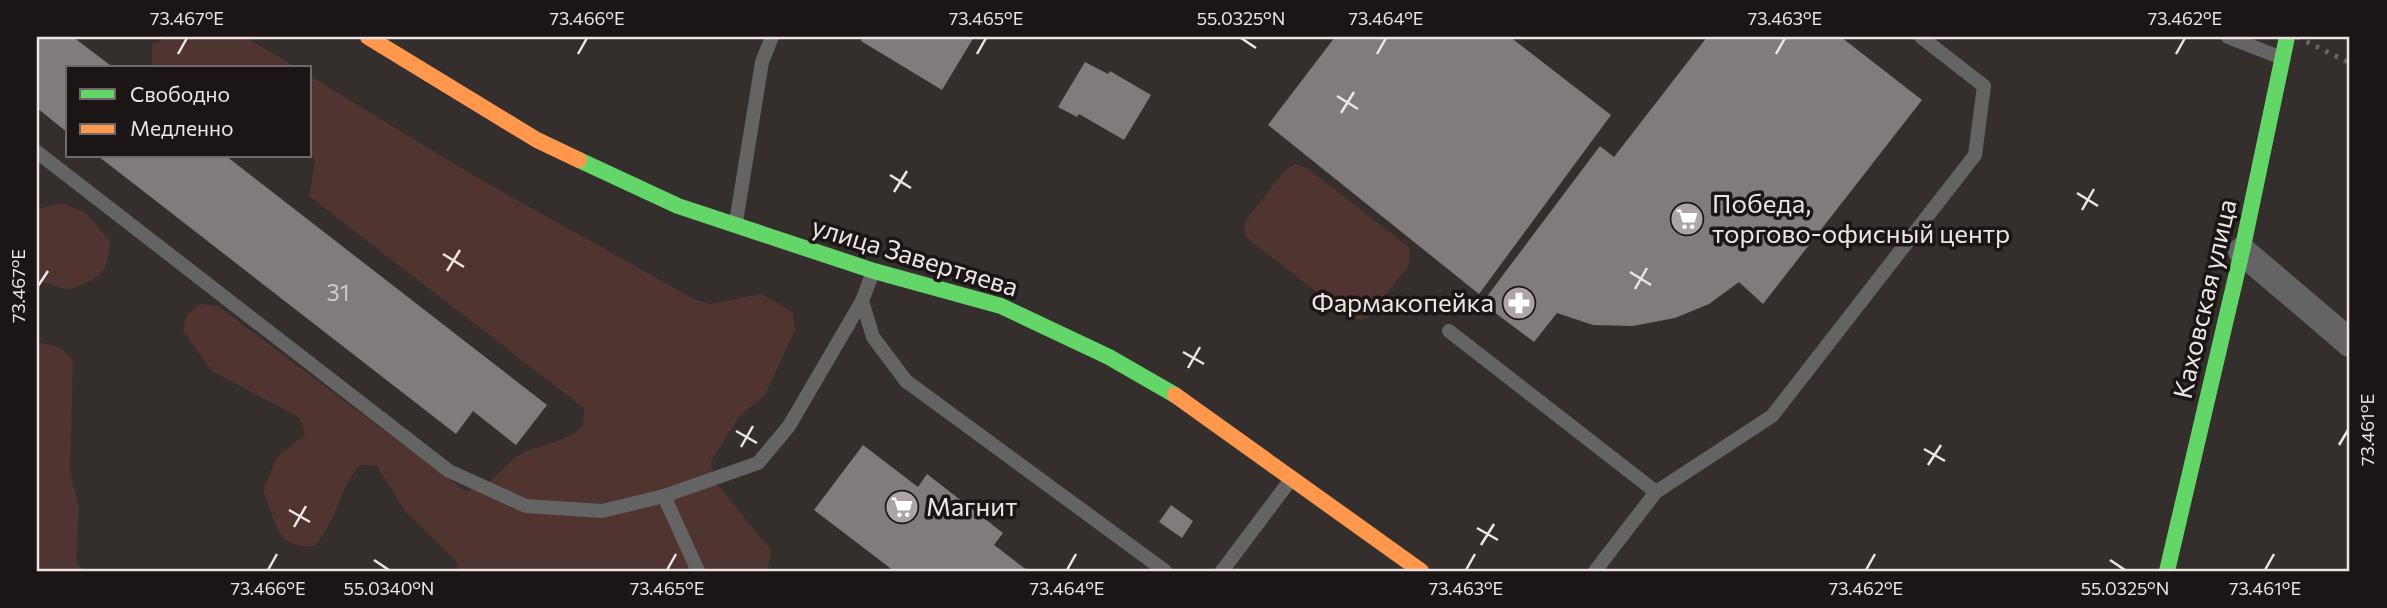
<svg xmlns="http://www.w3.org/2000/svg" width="2387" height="608" font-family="Commissioner,sans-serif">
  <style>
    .green { fill: #4f3430 }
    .building { fill: #817c7b }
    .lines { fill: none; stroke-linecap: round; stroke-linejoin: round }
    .lane { stroke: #636463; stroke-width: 14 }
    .street { stroke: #636463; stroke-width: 28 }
    .fast { stroke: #63d668; stroke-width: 16 }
    .slow { stroke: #ff974d; stroke-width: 16 }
    .rail { stroke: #676564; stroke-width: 5; stroke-dasharray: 3.5 7; stroke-linecap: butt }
    .ticks { fill: none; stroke: #ede5e4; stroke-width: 2.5 }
    .labels { text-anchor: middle; stroke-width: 7; stroke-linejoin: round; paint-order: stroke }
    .number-label { font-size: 23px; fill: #d2cbca }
    .poi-label { font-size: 26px; fill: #ede5e4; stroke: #1b1515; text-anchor: start }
    .street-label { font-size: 26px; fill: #ede5e4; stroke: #1b1515 }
    .neatline { fill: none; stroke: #ede5e4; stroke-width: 2.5 }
    .ticks-label { font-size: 18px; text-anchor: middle; fill: #ede5e4 }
  </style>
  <rect width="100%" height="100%" fill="#342e2d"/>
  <g class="green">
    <path d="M169,37H245L297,68H152V44Z"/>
    <path d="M310,76L476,177L694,299L710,304L761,294L793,312L795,330L765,395L739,417L711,461L713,479L771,550L768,568L762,571H458L457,562L405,511L377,466L360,465C338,489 337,523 314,546C276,550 275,520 263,490L277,457L305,435L300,418L212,371L183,331L187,315L200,304L218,306L465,491C499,486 498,465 523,453C544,443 565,443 583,426L584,408L309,196L315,161L310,151Z"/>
    <path d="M1295,164L1307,168L1410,248L1409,265L1367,318L1361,320L1349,317L1246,237L1244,225L1247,219L1285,170Z"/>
    <path d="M62,203L86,213L110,241C109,276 97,278 68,290L37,280V209Z"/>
    <path d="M37,342L59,347L73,360L70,472L79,507L76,562L84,571H37Z"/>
  </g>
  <g class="building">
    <path d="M37,37H73L114,68H68V133L37,108Z"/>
    <path d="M863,37H974L942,90L861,41Z"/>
    <path d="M1335,37H1510L1611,115L1479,294L1268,125Z"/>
    <path d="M1707,37H1841L1922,100L1763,304L1739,282L1709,304L1675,318L1633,326L1593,325L1557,313L1534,342L1482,303L1600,146L1614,157Z"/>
    <path d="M1085,62L1108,74L1110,71L1151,95L1124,140L1079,114L1077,117L1058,107Z"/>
    <path d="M98,156H226L547,405L516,445L473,411L456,434Z"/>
    <path d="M863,445L918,487L927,474L1003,533L994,545L1028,571H894L814,510Z"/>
    <path d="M1171,505L1193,521L1182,538L1159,522Z"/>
  </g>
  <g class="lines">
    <g class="lane">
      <path d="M2228,37L2282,58"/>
      <path d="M37,152L449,471L526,506L602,511L664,496L758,463L789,426L862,301L873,272"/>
      <path d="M736,222L762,62L772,37"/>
      <path d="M862,301L873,337L906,381L1165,571"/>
      <path d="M1449,331L1656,492"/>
      <path d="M664,496L698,571"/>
      <path d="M1222,571L1292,478"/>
      <path d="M1595,571L1656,492L1772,416L1975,155L1984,86L1921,37"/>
    </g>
    <path class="street" d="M2242,251L2350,343"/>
    <g class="fast">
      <path d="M579,160L678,206L874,271L1001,306L1109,357L1175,395"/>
      <path d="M2167,571L2242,251L2287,37"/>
    </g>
    <g class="slow">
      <path d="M368,37L537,140L579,160"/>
      <path d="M1175,395L1421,571"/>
    </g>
    <path class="rail" d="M2297,37L2350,63"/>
  </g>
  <path class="ticks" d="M1241,38L1256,48M178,54L187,38M578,54L587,38M977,54L986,38M1377,54L1386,38M1776,54L1785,38M2176,54L2185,38M1337,96L1358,109M1341,113L1354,92M890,175L911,188M894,192L907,171M2077,193L2098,206M2082,210L2094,189M443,254L464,267M447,271L460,250M1630,272L1651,285M38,286L48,271M1635,289L1647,268M1183,352L1204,364M1188,368L1200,347M736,431L757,443M2339,445L2348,430M741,447L753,426M1924,449L1945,461M1928,465L1941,445M289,510L310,522M294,527L306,506M1477,528L1498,540M1481,545L1494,524M374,560L389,570M2110,560L2125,570M268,570L277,554M667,570L676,554M1067,570L1076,554M1466,570L1475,554M1866,570L1875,554M2265,570L2274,554"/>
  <defs>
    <symbol id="supermarket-disc" viewBox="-11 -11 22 22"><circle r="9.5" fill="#aca5a4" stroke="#1b1515"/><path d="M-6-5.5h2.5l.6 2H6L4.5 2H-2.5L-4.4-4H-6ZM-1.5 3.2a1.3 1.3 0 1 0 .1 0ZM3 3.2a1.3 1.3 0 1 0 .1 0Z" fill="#fff"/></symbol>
    <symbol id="pharmacy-disc" viewBox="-11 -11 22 22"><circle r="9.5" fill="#aca5a4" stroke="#1b1515"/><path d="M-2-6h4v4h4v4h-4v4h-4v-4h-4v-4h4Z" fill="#fff"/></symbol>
  </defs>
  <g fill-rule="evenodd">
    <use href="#supermarket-disc" x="1668" y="200" width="38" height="38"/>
    <use href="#pharmacy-disc" x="1500" y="284" width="38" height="38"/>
    <use href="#supermarket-disc" x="883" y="488" width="38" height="38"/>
  </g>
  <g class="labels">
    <g class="number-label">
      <text x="338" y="301">31</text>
    </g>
    <g class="poi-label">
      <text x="1712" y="213">Победа,<tspan x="1712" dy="30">торгово-офисный центр</tspan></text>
      <text x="1494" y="312" text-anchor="end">Фармакопейка</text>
      <text x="926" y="516">Магнит</text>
    </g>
    <g class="street-label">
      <text transform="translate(915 257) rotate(17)" y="9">улица Завертяева</text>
      <text transform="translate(2205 299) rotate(-77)" y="9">Каховская улица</text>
    </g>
  </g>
  <rect width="2387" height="608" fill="none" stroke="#1b1515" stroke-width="77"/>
  <rect x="66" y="66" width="245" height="91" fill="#1b1515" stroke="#6f6868" stroke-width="2"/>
  <rect x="80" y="89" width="35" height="10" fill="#63d668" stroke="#6f6868" stroke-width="2"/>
  <text x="130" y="102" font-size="21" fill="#ede5e4">Свободно</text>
  <rect x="80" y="124" width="35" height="10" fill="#ff974d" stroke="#6f6868" stroke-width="2"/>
  <text x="130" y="136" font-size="21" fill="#ede5e4">Медленно</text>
  <rect x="38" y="38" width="2310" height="532" class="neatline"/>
  <g class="ticks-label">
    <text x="187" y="25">73.467°E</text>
    <text x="587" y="25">73.466°E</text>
    <text x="986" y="25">73.465°E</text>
    <text x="1241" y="25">55.0325°N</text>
    <text x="1386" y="25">73.464°E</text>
    <text x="1785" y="25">73.463°E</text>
    <text x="2185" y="25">73.462°E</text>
    <text transform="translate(19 286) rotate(-90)" y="6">73.467°E</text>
    <text transform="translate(2368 430) rotate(-90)" y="6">73.461°E</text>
    <text x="268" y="595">73.466°E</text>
    <text x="389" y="595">55.0340°N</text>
    <text x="667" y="595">73.465°E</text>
    <text x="1067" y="595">73.464°E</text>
    <text x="1466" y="595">73.463°E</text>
    <text x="1866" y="595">73.462°E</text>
    <text x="2125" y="595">55.0325°N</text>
    <text x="2265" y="595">73.461°E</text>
  </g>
</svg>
